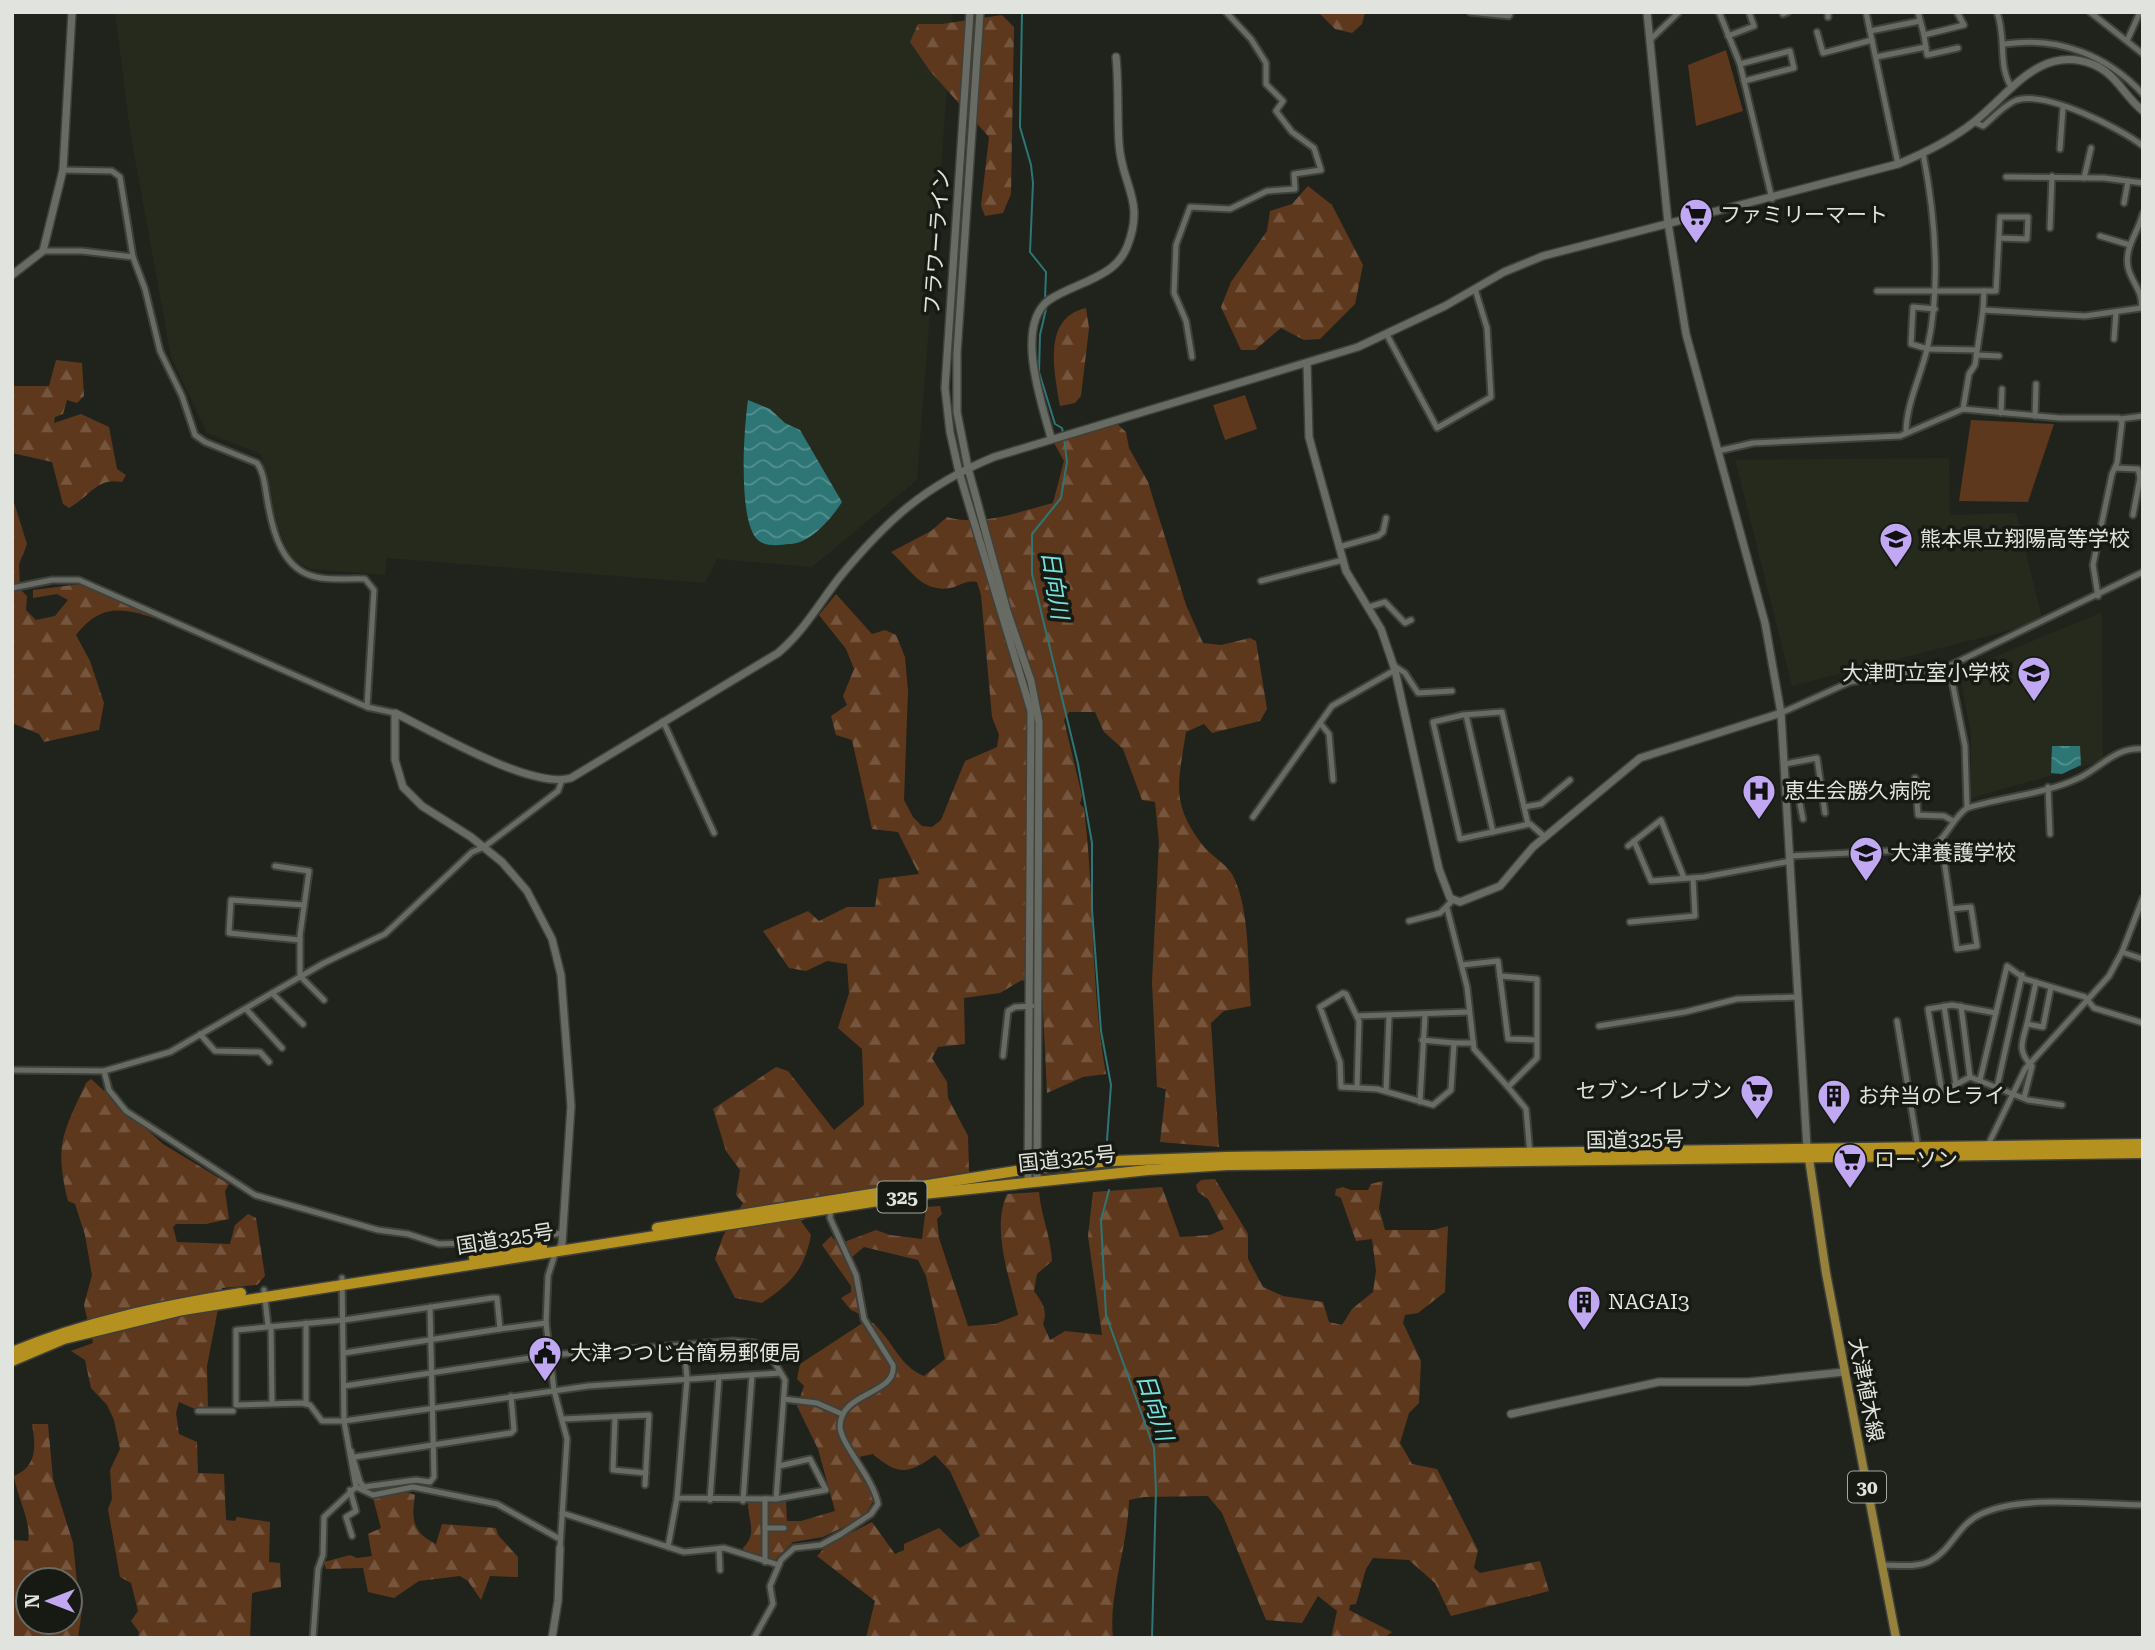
<svg xmlns="http://www.w3.org/2000/svg" width="2155" height="1650" font-family="'Roboto Serif','Noto Sans JP',serif">
  <style>
    .built { fill: #252a1d }
    .grass { fill: #5e381d }
    .forest { fill: url(#forest-firs); fill-rule: evenodd }
    .water { fill: url(#water-waves) }
    .lines { fill: none; stroke-linecap: round; stroke-linejoin: round }
    .stream { stroke: #2d7675; stroke-width: 2 }
    .street-casing { stroke: #3e403a; stroke-width: 9 }
    .secondary-casing { stroke: #3e403a; stroke-width: 10 }
    .primary-casing { stroke: #3e403a; stroke-width: 11 }
    .highway-casing { stroke: #3e403a; stroke-width: 13 }
    .street { stroke: #686b63; stroke-width: 5 }
    .secondary { stroke: #686b63; stroke-width: 7 }
    .primary { stroke: #96823b; stroke-width: 8 }
    .highway { stroke: #b59120; stroke-width: 10 }
    .labels { text-anchor: middle; stroke-width: 7; stroke-linejoin: round; paint-order: stroke }
    .shield { fill: #171a12; stroke: #a4a7a1; stroke-width: 2 }
    .shield-label { font-size: 19px; font-weight: bold; fill: #e1e3de }
    .poi-label { font-size: 21px; fill: #e1e3de; stroke: #171a12; text-anchor: start }
    .street-label { font-size: 21px; fill: #e1e3de; stroke: #171a12 }
    .water-label { font-size: 23px; font-style: italic; fill: #74e2e0; stroke: #171a12 }
  </style>
  <defs>
    <pattern id="forest-firs" width="22" height="20" patternUnits="userSpaceOnUse" patternTransform="scale(1.75)"><rect width="22" height="20" fill="#5e381d"/><path d="M5 1l3.5 6h-7zM16 11l3.5 6h-7z" fill="#75553d"/></pattern>
    <pattern id="water-waves" width="16" height="10" patternUnits="userSpaceOnUse" patternTransform="scale(1.75)"><rect width="16" height="10" fill="#2d7675"/><path d="M0 5q4-4 8 0t8 0" fill="none" stroke="#55908f"/></pattern>
  </defs>
  <rect width="100%" height="100%" fill="#20231c"/>
  <g class="built">
    <path d="M115,12H953L917,480L812,567L717,559L705,583L387,558L385,575L310,569L290,557L278,527L261,454L207,433L171,357L130,131Z"/>
    <path d="M1949,458L1950,515L2016,513L2043,622L1792,686L1735,460Z"/>
    <path d="M2102,612L2103,761L1971,798V734L1959,672Z"/>
  </g>
  <g class="grass">
    <path d="M1726,50L1743,111L1696,126L1688,65Z"/>
    <path d="M1245,395L1257,429L1225,440L1213,405Z"/>
    <path d="M1971,420L2054,424L2028,502L1959,501Z"/>
  </g>
  <g class="forest">
    <path d="M1318,12H1365L1362,24L1352,33L1335,29Z"/>
    <path d="M1002,15L1014,27L1011,194L1003,213L985,216L981,206L989,137L930,71L910,42L918,24H942Z"/>
    <path d="M1308,186L1332,205L1363,265L1355,304L1320,339L1304,340L1281,328L1255,350H1241L1221,307L1231,282L1267,231L1270,211L1292,204Z"/>
    <path d="M1086,308L1089,328L1081,396L1075,403L1060,406C1055,373 1041,318 1086,308Z"/>
    <path d="M56,360L82,363L84,396L77,403L67,400L63,414L55,417L54,423L81,414L109,427L117,469L126,475L122,482C97,477 90,496 69,508L63,504L52,462L12,453V386H49Z"/>
    <path d="M1116,423L1126,432L1129,448L1148,482L1186,605L1203,643L1221,645L1250,638L1256,641L1267,709L1260,721L1212,733L1204,724L1186,732C1178,784 1170,804 1205,848C1213,857 1226,864 1232,874C1251,909 1247,967 1251,1006L1224,1011L1211,1023L1219,1147L1160,1142L1166,1089L1157,1087L1152,982L1159,842L1155,802L1142,800L1123,749L1104,732L1095,712H1069L1064,720L1082,796L1080,804L1084,808C1095,896 1090,986 1106,1074L1083,1077L1047,1093L1042,990L1022,980L1000,993L964,998L965,1044L938,1047L932,1058L947,1082L948,1098L968,1136L969,1172L860,1190L801,1221L811,1235C804,1271 791,1283 762,1303L735,1298L715,1259L723,1236L743,1203L736,1195L740,1170L726,1151L713,1109L776,1067L788,1071L834,1130L864,1105L862,1049L838,1028L849,993L847,964L827,961L806,971L789,968L763,931L808,911L819,921L847,907H875L879,879L919,874L898,832L872,829L852,740L836,735L831,716L847,705L843,696L854,669L846,649L819,615L836,594L872,634L885,630L896,635L905,657L908,691L904,800L913,817L922,826L932,827L941,820L965,761L997,747L999,735L992,717L981,595L977,582C965,580 961,586 950,588C921,593 909,567 891,552L931,531L947,517C981,527 1021,511 1053,503L1064,461L1054,443Z"/>
    <path d="M12,496L27,544L19,564L20,589L27,596L26,610L36,620L55,616L68,600L57,594L33,598V590L81,584L155,615L154,618C120,607 100,605 76,635L90,661L104,703L99,730L44,742L39,734L12,723Z"/>
    <path d="M91,1079L163,1144L229,1184L225,1191L229,1219L206,1224H176L173,1227L177,1242L230,1244L235,1225L248,1214L256,1218L265,1276L257,1285L222,1288L207,1366L208,1409H195L179,1402L176,1413L179,1434L197,1442L198,1473L224,1474L226,1520L235,1521L237,1517L270,1522L269,1562L280,1563L281,1587L252,1593L250,1638H138L139,1632L131,1621L138,1611L131,1583L120,1577L108,1509L112,1499L110,1470L120,1449L114,1420L107,1405L91,1388L85,1360L71,1351L93,1343L84,1305L92,1275L85,1235L75,1204L68,1201C54,1145 63,1133 86,1083Z"/>
    <path d="M1215,1179L1248,1234V1259L1263,1287L1283,1296L1323,1302L1329,1322L1342,1325L1352,1309L1373,1292L1376,1271L1372,1239L1356,1241L1341,1198L1335,1195L1336,1189L1343,1187L1351,1190H1368L1371,1184L1383,1181L1379,1208L1385,1230H1434L1448,1226L1445,1292L1418,1313L1405,1315L1403,1323L1421,1361L1419,1403L1409,1413L1400,1443L1412,1464L1437,1469L1478,1550L1474,1568L1480,1573L1540,1561L1549,1591L1451,1616L1435,1583L1409,1560L1373,1558L1366,1569L1356,1604L1350,1605L1349,1610L1392,1632L1384,1638H1331L1337,1611L1318,1596L1302,1623L1266,1620L1222,1513L1208,1496L1144,1497L1129,1500C1128,1546 1108,1596 1113,1638H866L875,1601L817,1556L827,1545L872,1522L895,1554L904,1550V1544L939,1528L960,1548L980,1536L950,1471L935,1455C909,1474 898,1476 873,1454L859,1457L874,1500L864,1517L823,1537L793,1542L775,1560L750,1555L743,1548C758,1533 748,1521 748,1503L786,1500L787,1521H801L835,1511L818,1449L797,1406L804,1386L797,1379L800,1364L861,1324L873,1323C893,1341 899,1366 924,1376L945,1359L926,1276L918,1260L864,1247L852,1257L862,1315L851,1310L841,1298L851,1292V1286L822,1245L831,1236L839,1244L876,1230L890,1235L922,1239L926,1207L940,1206L942,1214L937,1219L939,1238L968,1326L995,1324L1018,1315C1010,1278 991,1230 1007,1194L1039,1192C1041,1216 1051,1237 1052,1261L1037,1274L1034,1291C1042,1302 1048,1310 1043,1324L1050,1340L1065,1331L1102,1335L1088,1236L1093,1192L1162,1187L1180,1237L1210,1235L1224,1229L1208,1199L1198,1192L1196,1185L1201,1180Z"/>
    <path d="M32,1424H48L53,1479L73,1543L78,1592L83,1602L78,1638H12V1540L28,1541C32,1523 17,1497 14,1476C37,1466 36,1447 32,1424ZM28,1580H70V1622H28Z"/>
    <path d="M400,1490L415,1495C411,1520 413,1533 436,1544L442,1524L496,1528L498,1535L518,1557V1577L490,1576L481,1600L468,1581L460,1576L419,1581L394,1598L368,1592L363,1568L326,1569L324,1562L350,1555L357,1558L372,1556L368,1534L381,1528L373,1498L377,1494Z"/>
  </g>
  <g class="water">
    <path d="M748,400L770,409L785,423L800,430L842,502C832,518 810,544 790,544C780,545 768,547 759,541C737,525 744,427 748,400Z"/>
    <path d="M2052,746H2080L2081,765L2062,774L2051,773Z"/>
  </g>
  <g class="lines">
    <g class="stream">
      <path d="M1022,12L1020,127L1031,165L1033,183L1030,252L1046,272L1045,300"/>
      <path d="M1046,309L1040,335L1039,372L1055,424L1062,428L1063,433"/>
      <path d="M1064,438L1067,462L1061,498L1032,534V574L1078,764L1092,843V909L1101,1031L1111,1085L1107,1140"/>
      <path d="M1109,1190L1101,1220L1106,1315L1154,1448L1156,1490L1152,1638"/>
    </g>
    <defs>
      <g id="street">
        <path d="M1470,12L1509,16L1511,12"/>
        <path d="M1719,12L1740,64L1772,199"/>
        <path d="M1828,12V17"/>
        <path d="M1866,12L1898,164"/>
        <path d="M1918,12L1924,35"/>
        <path d="M1957,12L1964,25L1924,35L1927,55L1958,48"/>
        <path d="M1997,12C2007,39 1997,66 2012,88"/>
        <path d="M2090,12L2143,54"/>
        <path d="M1783,14L1788,12"/>
        <path d="M1870,31L1920,21"/>
        <path d="M1817,32L1823,53L1872,40"/>
        <path d="M1728,36L1754,26L1749,12"/>
        <path d="M1650,40L1679,12"/>
        <path d="M2127,41L2140,12"/>
        <path d="M2005,44C2058,36 2107,55 2143,94"/>
        <path d="M1876,57L1926,47"/>
        <path d="M1740,64L1790,51L1794,68L1744,81"/>
        <path d="M1974,122L1983,126C1993,118 2005,104 2017,100C2047,91 2120,128 2143,146"/>
        <path d="M2060,149L2063,107"/>
        <path d="M63,170L112,171L120,177L133,257L145,289L160,351L182,396L195,435L205,442L257,463C265,474 265,490 268,504C273,533 283,570 316,577C331,581 350,578 365,579L374,590L367,707"/>
        <path d="M2006,177L2104,178L2143,183"/>
        <path d="M2084,178L2091,148"/>
        <path d="M2124,203L2128,181"/>
        <path d="M2050,228L2052,176"/>
        <path d="M2100,236L2130,245"/>
        <path d="M43,251H82L133,257"/>
        <path d="M1877,291H1996L2000,217H2028L2027,239L1999,238"/>
        <path d="M1935,309L1913,307L1911,344L1928,349L1976,350"/>
        <path d="M1983,310L1984,291"/>
        <path d="M1387,335L1437,428L1491,397L1487,328L1475,289"/>
        <path d="M2114,339L2116,312"/>
        <path d="M1976,355L1999,356"/>
        <path d="M1192,357L1186,321L1174,293L1176,245L1190,207L1230,209L1267,191L1295,189L1294,174L1321,170L1314,148L1292,132L1276,111L1283,101L1266,84V63L1251,39L1226,12"/>
        <path d="M1963,409L1969,374L1975,365L1983,310L2085,316L2141,308C2144,292 2131,282 2128,267C2124,247 2139,231 2143,213"/>
        <path d="M2001,413L2002,389"/>
        <path d="M2035,416L2036,384"/>
        <path d="M2120,419L2143,416"/>
        <path d="M1906,433C1906,403 1922,374 1928,345C1941,284 1935,215 1923,153"/>
        <path d="M1718,451L1753,443L1900,436L1963,409L2060,418H2119L2122,422L2117,463L2112,474L2093,565L2098,596"/>
        <path d="M2115,468L2138,469L2140,478L2133,515"/>
        <path d="M1339,547L1378,536L1383,532L1386,518"/>
        <path d="M1261,581L1343,560"/>
        <path d="M12,588L52,580H79L367,707L395,713"/>
        <path d="M1369,607L1385,602L1405,623L1411,620"/>
        <path d="M1393,665L1405,673L1418,693L1452,691"/>
        <path d="M1949,666L1965,746L1967,808"/>
        <path d="M1781,713L1850,682L1949,666L2143,572"/>
        <path d="M1466,715L1493,832"/>
        <path d="M663,721L714,833"/>
        <path d="M1320,723L1329,734L1333,780"/>
        <path d="M1785,764L1817,758L1825,813"/>
        <path d="M1915,778L1918,815L1944,816L1953,821"/>
        <path d="M1786,781L1796,784L1803,819"/>
        <path d="M2048,787L2050,834"/>
        <path d="M1524,807L1541,804L1570,780"/>
        <path d="M1253,817L1332,706L1395,670"/>
        <path d="M1528,824L1502,712L1463,715L1433,722L1460,839L1530,824L1545,837"/>
        <path d="M1941,839L1957,949L1977,946L1971,907L1951,909"/>
        <path d="M1634,841L1651,881L1704,877L1791,861"/>
        <path d="M1628,846L1661,820L1684,878"/>
        <path d="M1790,856L1927,849C1946,842 1951,819 1967,808C2003,797 2045,794 2079,778C2102,767 2115,747 2143,749"/>
        <path d="M275,866L309,871L300,935V976L324,1000"/>
        <path d="M1447,908L1467,987L1474,1049L1508,1087L1537,1058V979L1500,976"/>
        <path d="M1409,921L1440,913L1453,900"/>
        <path d="M1630,922L1695,916L1693,878"/>
        <path d="M300,940L229,933L231,900L304,905"/>
        <path d="M2122,952L2143,959"/>
        <path d="M1462,965L1498,961L1508,1039L1537,1040"/>
        <path d="M272,993L303,1024"/>
        <path d="M1944,1006L1956,1085"/>
        <path d="M1961,1006L1970,1077"/>
        <path d="M246,1009L282,1048"/>
        <path d="M1996,1013L1952,1005L1928,1009L1942,1092L1970,1077L2028,1100L2062,1105"/>
        <path d="M1357,1016L1469,1012"/>
        <path d="M1897,1021L1918,1148"/>
        <path d="M2027,1024L2036,982"/>
        <path d="M1599,1026L1685,1012L1737,999L1798,997"/>
        <path d="M200,1034L215,1051L260,1052L269,1062"/>
        <path d="M1422,1040L1454,1043"/>
        <path d="M1003,1056L1008,1011L1015,1007L1032,1006"/>
        <path d="M12,1070L104,1071L170,1052L324,963L385,934L472,852L484,847L558,791L562,780"/>
        <path d="M104,1071L109,1090L126,1111L255,1195L378,1230L408,1234L439,1244L499,1242L563,1233"/>
        <path d="M1980,1080L2007,966L2025,979L2085,997L2094,1008L2143,1023"/>
        <path d="M1508,1087L1526,1109L1530,1154"/>
        <path d="M1997,1087L2022,975"/>
        <path d="M1357,1088L1359,1021L1346,994L1343,993L1320,1007L1340,1062L1341,1087H1342L1377,1089L1433,1105L1451,1090L1454,1043H1473"/>
        <path d="M1386,1091L1389,1017"/>
        <path d="M2024,1098L2032,1066C2017,1052 2022,1042 2027,1024L2043,1027L2051,987"/>
        <path d="M1420,1102L1425,1015"/>
        <path d="M1987,1147L2025,1069L2109,976L2122,952L2143,898"/>
        <path d="M555,1254L548,1276L546,1323L554,1390L567,1439L560,1548"/>
        <path d="M342,1278L344,1421L356,1487L373,1495L413,1487L497,1504L558,1538"/>
        <path d="M264,1290L268,1326"/>
        <path d="M306,1323V1404"/>
        <path d="M546,1323L500,1329L497,1298H492L344,1320L236,1330V1405L302,1403L310,1405L322,1421H344L588,1386L780,1373"/>
        <path d="M271,1326L272,1402"/>
        <path d="M344,1353L500,1329"/>
        <path d="M344,1386L550,1355L733,1341L755,1343L770,1355L785,1380L776,1499L677,1498L687,1379L684,1344"/>
        <path d="M784,1399L817,1403L842,1414"/>
        <path d="M198,1411H233"/>
        <path d="M615,1417L613,1470L646,1473"/>
        <path d="M563,1419L649,1415L645,1485"/>
        <path d="M351,1451L360,1482L364,1487L416,1480L430,1482L434,1477L430,1307"/>
        <path d="M355,1457L511,1433L514,1430L511,1396"/>
        <path d="M350,1490L356,1511L346,1517L352,1536"/>
        <path d="M765,1499V1562"/>
        <path d="M776,1499L826,1490L810,1459L779,1466"/>
        <path d="M710,1500L719,1377"/>
        <path d="M743,1501L752,1375"/>
        <path d="M562,1513L684,1552L724,1548L779,1565"/>
        <path d="M765,1528H784"/>
        <path d="M668,1547L677,1498"/>
        <path d="M719,1549L720,1570"/>
        <path d="M1882,1565C1896,1565 1917,1568 1930,1561C1951,1551 1958,1524 1981,1514C2024,1494 2096,1505 2143,1505"/>
        <path d="M313,1638L318,1569L323,1555L324,1517L356,1487"/>
        <path d="M754,1638L773,1604L770,1586L781,1560L794,1548L821,1545L841,1534L871,1514L878,1504C873,1477 840,1444 840,1426C841,1391 897,1395 893,1365L864,1319L856,1275L830,1218L831,1208"/>
      </g>
      <g id="secondary">
        <path d="M970,12L945,388L950,432L959,472L1031,711L1028,1182"/>
        <path d="M980,12L957,353V412L968,468L1007,611L1031,681L1039,722L1037,1181"/>
        <path d="M1647,12L1668,223L1686,334L1765,623L1781,713L1807,1148"/>
        <path d="M12,275L43,251L63,170L72,12"/>
        <path d="M1307,363L1309,437L1315,459L1346,571L1381,629L1395,670L1439,869L1450,898L1460,902L1500,886L1533,847L1640,758L1781,713"/>
        <path d="M1051,438C1042,404 1014,326 1049,300C1061,292 1075,287 1088,281C1105,273 1119,266 1127,247C1146,200 1121,185 1119,143C1117,114 1119,86 1116,57"/>
        <path d="M558,1252L562,1244L571,1106L561,975L552,939L527,891L502,862L471,837L422,806L403,787L395,760V713C434,732 532,790 571,778L778,653C803,632 819,604 839,578C887,520 924,486 994,457L1358,347L1445,306L1504,272L1543,256L1898,164C1925,153 1951,140 1974,122C2009,95 2039,44 2092,64C2116,73 2124,96 2143,111"/>
        <path d="M1511,1414L1659,1382H1748L1844,1372"/>
        <path d="M552,1638L558,1601L560,1548"/>
      </g>
      <path id="primary" d="M1808,1152L1826,1273L1896,1638"/>
      <g id="highway">
        <path d="M657,1228L1028,1169L1112,1161L1226,1157L2143,1144"/>
        <path d="M474,1258L542,1247"/>
        <path d="M12,1352C86,1321 162,1306 241,1293"/>
        <path d="M12,1361L64,1339L183,1310L923,1194L1148,1170L1227,1165L2143,1153"/>
      </g>
    </defs>
    <use href="#street" class="street-casing"/>
    <use href="#secondary" class="secondary-casing"/>
    <use href="#primary" class="primary-casing"/>
    <use href="#highway" class="highway-casing"/>
    <use href="#street" class="street"/>
    <use href="#secondary" class="secondary"/>
    <use href="#primary" class="primary"/>
    <use href="#highway" class="highway"/>
  </g>
  <defs>
    <symbol id="supermarket-pin" viewBox="-11 -11 22 30"><path d="M0 17L-7.5 6A9.5 9.5 0 1 1 7.5 6Z" fill="#c0a8f3" stroke="#171a12"/><path d="M-6-5.5h2.5l.6 2H6L4.5 2H-2.5L-4.4-4H-6ZM-1.5 3.2a1.3 1.3 0 1 0 .1 0ZM3 3.2a1.3 1.3 0 1 0 .1 0Z" fill="#111"/></symbol>
    <symbol id="school-pin" viewBox="-11 -11 22 30"><path d="M0 17L-7.5 6A9.5 9.5 0 1 1 7.5 6Z" fill="#c0a8f3" stroke="#171a12"/><path d="M0-5L7-2L0 1L-7-2ZM-4 1L0 2.5L4 1V4Q0 6-4 4Z" fill="#111"/></symbol>
    <symbol id="hospital-pin" viewBox="-11 -11 22 30"><path d="M0 17L-7.5 6A9.5 9.5 0 1 1 7.5 6Z" fill="#c0a8f3" stroke="#171a12"/><path d="M-5-5h3v3.5h4V-5h3V5h-3V1.5h-4V5h-3Z" fill="#111"/></symbol>
    <symbol id="building-pin" viewBox="-11 -11 22 30"><path d="M0 17L-7.5 6A9.5 9.5 0 1 1 7.5 6Z" fill="#c0a8f3" stroke="#171a12"/><path d="M-4-6H4V6H1V3H-1V6H-4ZM-2.5-4.3h1.7v1.8h-1.7ZM.8-4.3h1.7v1.8H.8ZM-2.5-1h1.7V.8h-1.7ZM.8-1h1.7V.8H.8Z" fill="#111"/></symbol>
    <symbol id="civic-pin" viewBox="-11 -11 22 30"><path d="M0 17L-7.5 6A9.5 9.5 0 1 1 7.5 6Z" fill="#c0a8f3" stroke="#171a12"/><path d="M-.6-6.5H3V-4.5H.6V-3L4-1V1h2V6H-6V1h2V-1L-.6-3ZM-1.2 2.5V6h2.4V2.5Z" fill="#111"/></symbol>
  </defs>
  <g fill-rule="evenodd">
    <use href="#supermarket-pin" x="1677" y="196" width="38" height="52"/>
    <use href="#school-pin" x="1877" y="520" width="38" height="52"/>
    <use href="#school-pin" x="2015" y="654" width="38" height="52"/>
    <use href="#hospital-pin" x="1740" y="772" width="38" height="52"/>
    <use href="#school-pin" x="1847" y="834" width="38" height="52"/>
    <use href="#supermarket-pin" x="1738" y="1072" width="38" height="52"/>
    <use href="#building-pin" x="1815" y="1077" width="38" height="52"/>
    <use href="#supermarket-pin" x="1831" y="1141" width="38" height="52"/>
    <use href="#building-pin" x="1565" y="1283" width="38" height="52"/>
    <use href="#civic-pin" x="526" y="1334" width="38" height="52"/>
  </g>
  <g class="labels">
    <g class="shield">
      <rect x="877.5" y="1181.5" width="49" height="31" rx="5"/>
      <rect x="1848" y="1471.5" width="38" height="31" rx="5"/>
    </g>
    <g class="shield-label">
      <text x="902" y="1204">325</text>
      <text x="1867" y="1494">30</text>
    </g>
    <g class="poi-label">
      <text x="1720" y="222">ファミリーマート</text>
      <text x="1920" y="546">熊本県立翔陽高等学校</text>
      <text x="2010" y="680" text-anchor="end">大津町立室小学校</text>
      <text x="1784" y="798">恵生会勝久病院</text>
      <text x="1890" y="860">大津養護学校</text>
      <text x="1732" y="1098" text-anchor="end">セブン-イレブン</text>
      <text x="1858" y="1103">お弁当のヒライ</text>
      <text x="1874" y="1167">ローソン</text>
      <text x="1608" y="1309">NAGAI3</text>
      <text x="570" y="1360">大津つつじ台簡易郵便局</text>
    </g>
    <g class="street-label">
      <text transform="translate(937 242) rotate(-86)" y="7">フラワーライン</text>
      <text transform="translate(1635 1140) rotate(-1)" y="7">国道325号</text>
      <text transform="translate(1067 1159) rotate(-6)" y="7">国道325号</text>
      <text transform="translate(505 1239) rotate(-9)" y="7">国道325号</text>
      <text transform="translate(1866 1390) rotate(79)" y="7">大津植木線</text>
    </g>
    <g class="water-label">
      <text transform="translate(1055 585) rotate(81)" y="8">日向川</text>
      <text transform="translate(1155 1407) rotate(72)" y="8">日向川</text>
    </g>
  </g>
  <rect width="2155" height="1650" fill="none" stroke="#e1e3de" stroke-width="28"/>
  <g transform="translate(49 1601) rotate(270)"><circle r="33" fill="#171a12" stroke="#686a64" stroke-width="2"/>
  <path d="M0-5L12 26L0 18L-12 26Z" fill="#c0a8f3"/>
  <text y="-10" font-size="19" font-weight="bold" text-anchor="middle" fill="#e1e3de">N</text>
  </g>
</svg>
